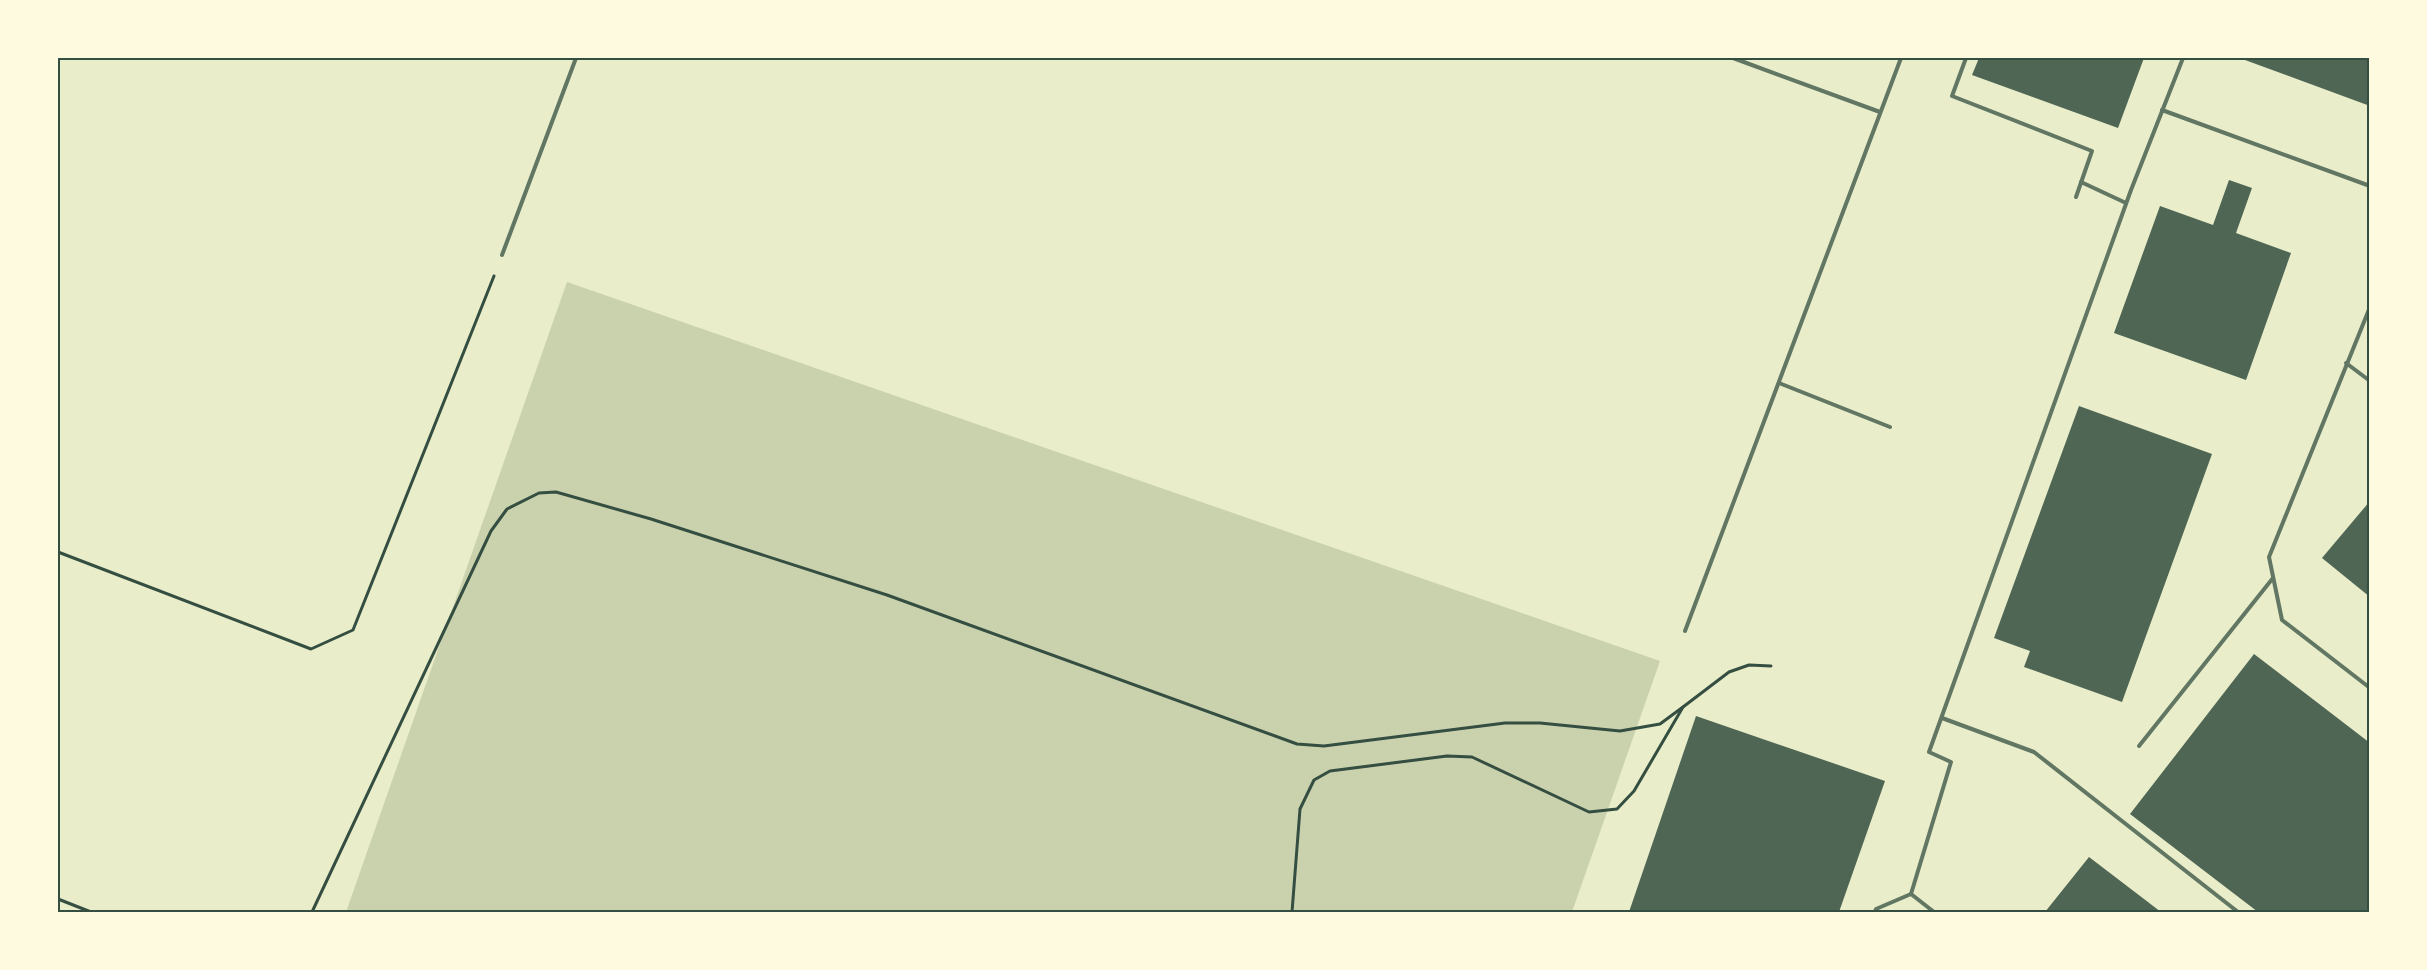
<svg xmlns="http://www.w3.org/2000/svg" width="2427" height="970" font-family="Merriweather,serif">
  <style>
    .green { fill: #cad2ad }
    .building { fill: #4f6655 }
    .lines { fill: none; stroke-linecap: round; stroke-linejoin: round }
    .path { stroke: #344e41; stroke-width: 3 }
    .service { stroke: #617663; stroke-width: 4 }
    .neatline { fill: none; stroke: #344e41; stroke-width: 2 }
  </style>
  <rect width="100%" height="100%" fill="#e9edc9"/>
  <path class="green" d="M567,282L1660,661L1572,912H346Z"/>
  <g class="building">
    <path d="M1979,58H2144L2118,128L1972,75Z"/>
    <path d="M2246,58H2370V106L2245,60Z"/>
    <path d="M2229,180L2252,188L2236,233L2291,253L2246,380L2114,333L2160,206L2213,225Z"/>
    <path d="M2079,406L2212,454L2122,702L2024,667L2030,651L1994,638Z"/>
    <path d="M2370,501V597L2322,558Z"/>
    <path d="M2254,654L2370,743V912H2258L2130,814Z"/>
    <path d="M1696,716L1885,781L1839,912H1629Z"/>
    <path d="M2089,857L2161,912H2045Z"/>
  </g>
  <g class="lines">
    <g class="path">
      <path d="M58,552L311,649L353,630L494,276"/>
      <path d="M58,899L91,912"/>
      <path d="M312,912L491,531L507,509L539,493L556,492L651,519L887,595L1297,744L1324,746L1505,723H1540L1620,731L1660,724L1683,707"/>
      <path d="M1292,912L1300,809L1314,780L1330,771L1447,756L1472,757L1589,812L1617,809L1634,791L1683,707L1729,672L1749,665L1771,666"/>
    </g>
    <g class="service">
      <path d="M1733,58L1880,112"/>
      <path d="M1966,58L1952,96L2092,151L2076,197"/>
      <path d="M2162,110L2370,186"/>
      <path d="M2081,182L2126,203"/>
      <path d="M502,255L576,58"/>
      <path d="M2370,307L2269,557L2282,620L2370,688"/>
      <path d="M2346,363L2370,381"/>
      <path d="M1779,383L1890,427"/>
      <path d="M1685,631L1901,58"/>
      <path d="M1942,718L2034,752L2238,912"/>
      <path d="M2139,746L2273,578"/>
      <path d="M1875,912L1876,909L1911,894"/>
      <path d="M1934,912L1911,894L1951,762L1929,752L2131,190L2183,58"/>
    </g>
  </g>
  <rect width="2427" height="970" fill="none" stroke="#fefae0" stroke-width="118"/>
  <rect x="59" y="59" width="2309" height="852" class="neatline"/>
</svg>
